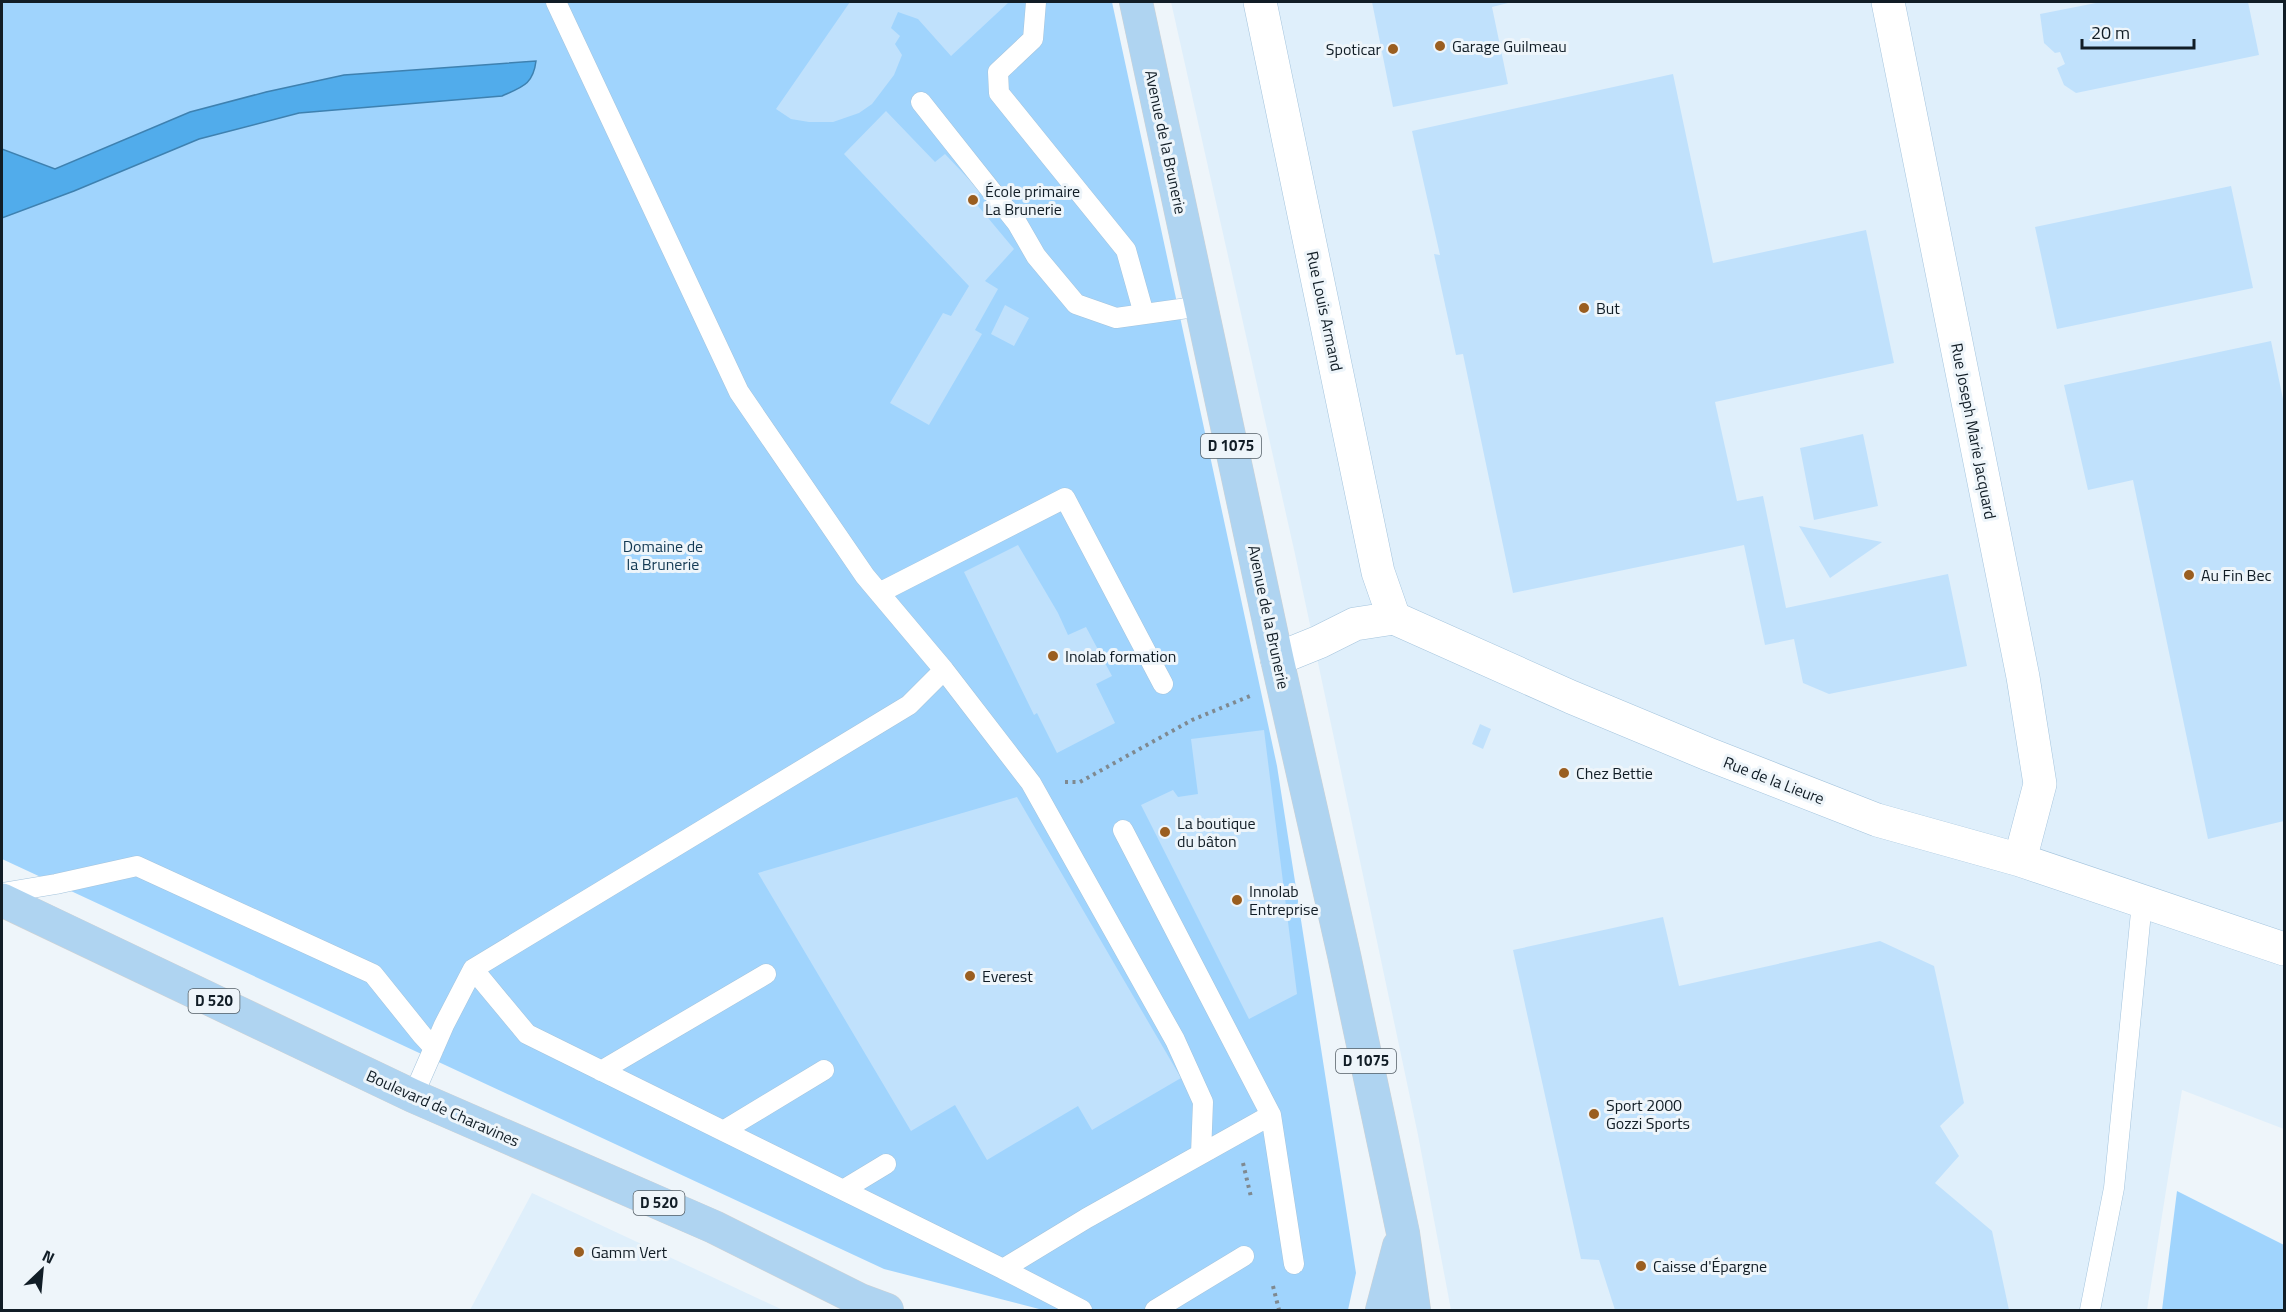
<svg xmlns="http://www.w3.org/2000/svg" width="2286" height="1312" viewBox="0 0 2286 1312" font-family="'Titillium Web',sans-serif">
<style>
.built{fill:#dfeffb}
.green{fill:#a0d4fd}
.water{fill:#51aceb;stroke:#3e81b0;stroke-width:1.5}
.building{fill:#c0e1fc}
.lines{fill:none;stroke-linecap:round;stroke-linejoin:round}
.service-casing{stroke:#a4c4dd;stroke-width:21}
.minor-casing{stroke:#a4c4dd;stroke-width:34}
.primary-casing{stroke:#cfd2d4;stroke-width:34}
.path{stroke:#7f8990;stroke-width:4;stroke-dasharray:3 4.5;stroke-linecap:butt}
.service{stroke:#fff;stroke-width:20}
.minor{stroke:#fff;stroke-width:33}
.primary{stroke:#afd4f1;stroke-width:33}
.poi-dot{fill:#9a5e20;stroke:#eef5fa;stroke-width:2}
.labels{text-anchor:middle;stroke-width:6;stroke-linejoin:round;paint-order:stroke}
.shield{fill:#eef5fa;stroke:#535e66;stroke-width:1.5}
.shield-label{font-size:15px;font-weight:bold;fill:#111d26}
.poi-label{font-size:16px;fill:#111d26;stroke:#eef5fa;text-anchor:start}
.street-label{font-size:16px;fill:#111d26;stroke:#eef5fa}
.park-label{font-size:16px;fill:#143a54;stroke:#eef5fa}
</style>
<rect width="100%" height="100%" fill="#eef5fa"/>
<path class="built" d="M1171 2H2284V1129L2182 1090 2147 1310H1451L1418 1135 1295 554Z
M532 1193 783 1310H470Z"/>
<path class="green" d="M2 2H1112L1277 766 1356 1273 1348 1310H1043L884 1269 2 859Z
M2177 1191 2284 1245V1310H2162Z"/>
<path class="water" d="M536 61C533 85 522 87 502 96L299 113 199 139 74 191 2 218V149L55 169 190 112 266 92 344 75Z"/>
<path class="building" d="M850 2H1009L951 56 918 19 898 12 891 28 900 36 895 44 902 55 894 75 872 104 859 113 833 122H809L791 119 776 109Z
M1372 2H1512L1492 7 1508 84 1393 107Z
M2101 2H2248L2259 55 2076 93 2064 85 2057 68 2065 64 2060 52 2055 53 2044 43 2040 14Z
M1673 74 1713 263 1866 230 1894 363 1715 402 1737 501 1763 496 1786 608 1948 574 1967 666 1829 694 1803 683 1794 639 1765 645 1744 545 1513 593 1463 354 1456 355 1434 254 1440 255 1412 131Z
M886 111 935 162 945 154 981 192 973 200 1014 249 985 281 998 289 975 330 982 334 929 425 890 403 943 313 951 316 969 286 844 154Z
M2231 186 2253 288 2057 329 2035 227Z
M1005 305 1029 318 1014 346 991 334Z
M2271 341 2284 404V821L2208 839 2133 480 2088 490 2064 385Z
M1863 434 1878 506 1814 520 1800 448Z
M1799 526 1882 542 1830 578Z
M1018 545 1058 613 1068 635 1086 627 1112 676 1096 684 1115 723 1057 753 1037 713 1034 715 964 572Z
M1480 724 1491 729 1483 749 1472 744Z
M1264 730 1297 994 1249 1019 1141 805 1173 790 1178 797 1198 794 1191 739Z
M1017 797 1181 1078 1092 1130 1078 1106 987 1160 955 1105 911 1131 758 873Z
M1663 917 1679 986 1880 941 1934 966 1964 1103 1940 1126 1959 1156 1935 1183 1992 1231 2009 1310H1615L1599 1260 1581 1259 1513 950Z"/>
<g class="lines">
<defs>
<path id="service" d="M1036 2 1033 39 998 72 999 93 1126 250 1144 314
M921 102 1017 223 1036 256 1076 304 1116 318 1202 306
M879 593 1065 498 1163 684
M944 670 1031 783 1175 1040 1203 1102 1201 1154
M1123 830 1271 1115
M2 893 56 884 137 866 373 974 422 1035 434 1048
M473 969 909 705 944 670 865 576 739 392 556 2
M601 1071 766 974
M413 1096 444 1025 473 969 527 1034 1003 1269 1087 1218 1271 1115 1294 1264
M723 1131 824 1070
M843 1190 886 1164
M1003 1269 1082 1310
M1155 1310 1244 1256
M2090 1310 2114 1188 2142 902"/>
<path id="minor" d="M1260 2 1378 572 1394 618
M1888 2 2023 677 2040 784 2020 860
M1277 659 1319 642 1355 624 1394 618 1571 697 1708 754 1877 820 2020 860 2284 949"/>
<path id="primary" d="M1136 2 1277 659 1344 955 1403 1233 1414 1310
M2 900 413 1096 714 1227 860 1300 887 1310
M1382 1310 1399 1246"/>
</defs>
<use href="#service" class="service-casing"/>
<use href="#minor" class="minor-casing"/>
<use href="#primary" class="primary-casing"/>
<path class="path" d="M1065 782H1080L1192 720 1250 696
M1243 1163 1251 1197
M1273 1286 1279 1310"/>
<use href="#service" class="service"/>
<use href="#minor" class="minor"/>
<use href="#primary" class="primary"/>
</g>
<g class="poi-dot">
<circle cx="1440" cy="46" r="6"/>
<circle cx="1393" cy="49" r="6"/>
<circle cx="973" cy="200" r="6"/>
<circle cx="1584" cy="308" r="6"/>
<circle cx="2189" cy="575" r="6"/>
<circle cx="1053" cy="656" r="6"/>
<circle cx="1564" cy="773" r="6"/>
<circle cx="1165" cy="832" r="6"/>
<circle cx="1237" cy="900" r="6"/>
<circle cx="970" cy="976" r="6"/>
<circle cx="1594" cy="1114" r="6"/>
<circle cx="579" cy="1252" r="6"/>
<circle cx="1641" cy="1266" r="6"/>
</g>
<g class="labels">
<g class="shield">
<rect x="1201" y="434" width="60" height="24" rx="4.5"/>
<rect x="188.5" y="989" width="51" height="24" rx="4.5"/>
<rect x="1336" y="1049" width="60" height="24" rx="4.5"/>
<rect x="633.5" y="1191" width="51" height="24" rx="4.5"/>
</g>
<g class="shield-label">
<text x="1231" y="451">D 1075</text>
<text x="214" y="1006">D 520</text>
<text x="1366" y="1066">D 1075</text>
<text x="659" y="1208">D 520</text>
</g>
<g class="poi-label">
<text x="1452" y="52">Garage Guilmeau</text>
<text x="1381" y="55" text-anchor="end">Spoticar</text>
<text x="985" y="197">École primaire<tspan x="985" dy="18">La Brunerie</tspan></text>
<text x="1596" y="314">But</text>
<text x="2201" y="581">Au Fin Bec</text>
<text x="1065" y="662">Inolab formation</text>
<text x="1576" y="779">Chez Bettie</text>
<text x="1177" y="829">La boutique<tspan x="1177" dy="18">du bâton</tspan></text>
<text x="1249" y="897">Innolab<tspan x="1249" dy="18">Entreprise</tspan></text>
<text x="982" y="982">Everest</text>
<text x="1606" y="1111">Sport 2000<tspan x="1606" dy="18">Gozzi Sports</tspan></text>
<text x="591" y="1258">Gamm Vert</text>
<text x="1653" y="1272">Caisse d'Épargne</text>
</g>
<g class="street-label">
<text transform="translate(1166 142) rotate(78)" y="6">Avenue de la Brunerie</text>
<text transform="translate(1325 311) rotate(78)" y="6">Rue Louis Armand</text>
<text transform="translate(1974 431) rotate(79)" y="6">Rue Joseph Marie Jacquard</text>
<text transform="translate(1269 617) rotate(78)" y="6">Avenue de la Brunerie</text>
<text transform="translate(1774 780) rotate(21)" y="6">Rue de la Lieure</text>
<text transform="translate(443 1108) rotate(24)" y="6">Boulevard de Charavines</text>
</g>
<g class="park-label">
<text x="663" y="552">Domaine de<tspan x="663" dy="18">la Brunerie</tspan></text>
</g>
</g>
<rect width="2286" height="1312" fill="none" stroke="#111d26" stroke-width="6"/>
<g transform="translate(42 1270) rotate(26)" stroke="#eef5fa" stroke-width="4.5" paint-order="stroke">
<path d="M0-4.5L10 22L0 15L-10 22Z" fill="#111d26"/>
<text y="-9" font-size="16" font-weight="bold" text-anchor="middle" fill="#111d26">N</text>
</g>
<path d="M2082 39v9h112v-9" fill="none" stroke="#111d26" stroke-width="3"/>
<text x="2091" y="39" font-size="18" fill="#111d26" stroke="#eef5fa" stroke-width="4.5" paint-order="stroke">20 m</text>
</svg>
